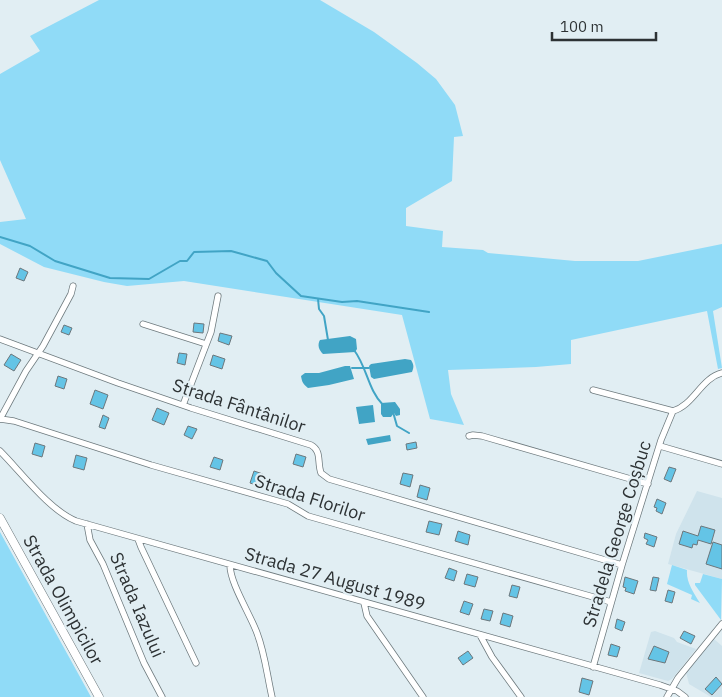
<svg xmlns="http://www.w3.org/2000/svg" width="722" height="697" viewBox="0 0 722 697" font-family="'IBM Plex Sans',sans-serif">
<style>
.built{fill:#cfe3ec}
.green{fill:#90dbf7}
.water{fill:#41a4c5}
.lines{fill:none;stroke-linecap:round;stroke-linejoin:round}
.stream{stroke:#41a4c5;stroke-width:2}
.building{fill:#64c4e6;stroke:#6c777c}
.street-casing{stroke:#6e7a7e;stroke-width:7}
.secondary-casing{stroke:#6e7a7e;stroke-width:9}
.street{stroke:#fff;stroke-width:5.5}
.secondary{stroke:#fff;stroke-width:8}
.labels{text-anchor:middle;stroke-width:4.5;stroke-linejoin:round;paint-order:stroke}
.street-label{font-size:18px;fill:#2d3234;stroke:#e1eef3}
</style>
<rect width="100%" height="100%" fill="#e1eef3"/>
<path class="built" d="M697 491 722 498V579L668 564 676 534Z
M655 631 674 638 677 642 696 649 672 679 668 681 639 673 651 632Z
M714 639 722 646V697H711L689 684 686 672Z"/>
<path class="green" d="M99 0H320L374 32 417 63 436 79 455 105 463 136 454 137 452 181 406 208V226L443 231 442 247 483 250 488 253 575 261H638L722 244V307L713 311 722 368 718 369 707 311 571 340V364L536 367 448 370 451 394 464 425 430 419 402 315 184 281 127 286 104 282 44 267 0 244V222L26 219 0 160V74L40 51 30 36Z
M0 532 85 686 91 697H0Z
M672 565 687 570C686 582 693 592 700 603L691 599 692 595 667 584Z
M703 574 722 579 721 620 695 585V583H700Z"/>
<path class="water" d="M350 336 356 339 357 349 355 352 323 354C319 350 317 345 320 340Z
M405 359 411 360C414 365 414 367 412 372L374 379 371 377 369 366 371 364Z
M345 366H350L354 379 329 385 308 388C303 384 302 382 301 376L305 373H319Z
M395 402 400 409V415L396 416 394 413 391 417H383L381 414V403Z
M373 405 375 422 359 424 356 407Z
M390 435 391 441 368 445 366 439Z"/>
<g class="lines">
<path class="stream" d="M0 237 30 246 55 261 110 278 149 279 180 261H187L194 252 231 251 267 261 276 273 301 296 342 302 357 301 429 312
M318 299 319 309 324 316 328 340
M354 350C367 367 368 390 383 405
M352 368H369
M393 412 397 426 409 433"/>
</g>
<path class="building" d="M20 268 28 272 24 281 16 278Z
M194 323 204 324 203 333 193 332Z
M64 325 72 328 69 335 61 332Z
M220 333 232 336 229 345 218 341Z
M179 353 187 354 185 365 177 363Z
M11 354 21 360 14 371 4 365Z
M213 355 225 359 222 369 210 365Z
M58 376 67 379 64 389 55 386Z
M95 390 108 395 103 409 90 404Z
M157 408 169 413 164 425 152 420Z
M103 415 109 418 105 429 99 427Z
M188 426 197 429 192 439 184 435Z
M416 442 417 448 407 450 406 444Z
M35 443 45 446 42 457 32 454Z
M296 454 306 457 303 467 293 464Z
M76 455 87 458 84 470 73 467Z
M214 457 223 460 220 470 210 467Z
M669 467 676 469 671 482 664 479Z
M254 471 263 474 259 486 250 483Z
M403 473 413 475 410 487 400 484Z
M420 485 430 488 427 500 417 497Z
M657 499 666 503 662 514 656 511 657 508 654 507Z
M429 521 442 524 439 535 426 532Z
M701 526 715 530 711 544 698 540 697 545 693 544 692 548 679 544 683 531 698 536Z
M458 531 470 535 468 545 455 541Z
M645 533 657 537 654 547 646 544 648 540 644 538Z
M713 542 722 545V569L706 564Z
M449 568 457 571 454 581 445 578Z
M467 574 478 577 475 587 464 584Z
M625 577 638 581 634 594 625 591 626 588 623 587Z
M653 577 659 578 656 591 650 590Z
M512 585 520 587 517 598 509 596Z
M668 590 675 592 672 603 665 601Z
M464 601 473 604 469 615 460 612Z
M484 609 493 611 490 621 481 619Z
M503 613 513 616 510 627 500 624Z
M617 619 625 622 622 631 615 628Z
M684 631 695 636 691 644 680 638Z
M611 644 620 647 617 657 608 655Z
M654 646 669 652 665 663 648 659Z
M468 651 473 658 463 665 458 658Z
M716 677 722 684 712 695 705 689Z
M582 678 593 681 589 695 579 692Z"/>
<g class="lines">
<defs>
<path id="street" d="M143 324 206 344
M0 339 118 383 191 408 311 445C322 451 317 462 321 473L329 479 622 565
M593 390 673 411C694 405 701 378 722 373
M183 405 211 332 218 296
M0 419 14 421 151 465 288 504 308 516 611 602
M0 419 26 371 43 346 71 294 73 286
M469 436 473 435 482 436 648 484
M660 446 722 464
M0 451C21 472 49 510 76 521L660 685 677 691 685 697
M87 524 90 540 103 564 144 663 162 697
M138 539 141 547 196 663
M230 565C230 583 250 614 257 633 265 654 267 675 272 697
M364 603 367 616 423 697
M480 635 492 657 521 697
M593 667 622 565 661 440 673 411
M667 697 678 678 722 624"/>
<path id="secondary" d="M0 518 99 697"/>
</defs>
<use href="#street" class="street-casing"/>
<use href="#secondary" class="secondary-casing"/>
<use href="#street" class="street"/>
<use href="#secondary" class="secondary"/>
</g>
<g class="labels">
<g class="street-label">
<text transform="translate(239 406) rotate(18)" y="6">Strada Fântânilor</text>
<text transform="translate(310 498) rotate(18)" y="6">Strada Florilor</text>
<text transform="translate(617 534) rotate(-73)" y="6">Stradela George Coșbuc</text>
<text transform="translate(335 579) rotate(16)" y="6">Strada 27 August 1989</text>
<text transform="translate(63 600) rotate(61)" y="6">Strada Olimpicilor</text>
<text transform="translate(137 605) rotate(67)" y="6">Strada Iazului</text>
</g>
</g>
<path d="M552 32v8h104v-8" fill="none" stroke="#2d3234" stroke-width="2.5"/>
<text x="560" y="32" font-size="15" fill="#2d3234" stroke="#e1eef3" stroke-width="4" paint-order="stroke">100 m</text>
</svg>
